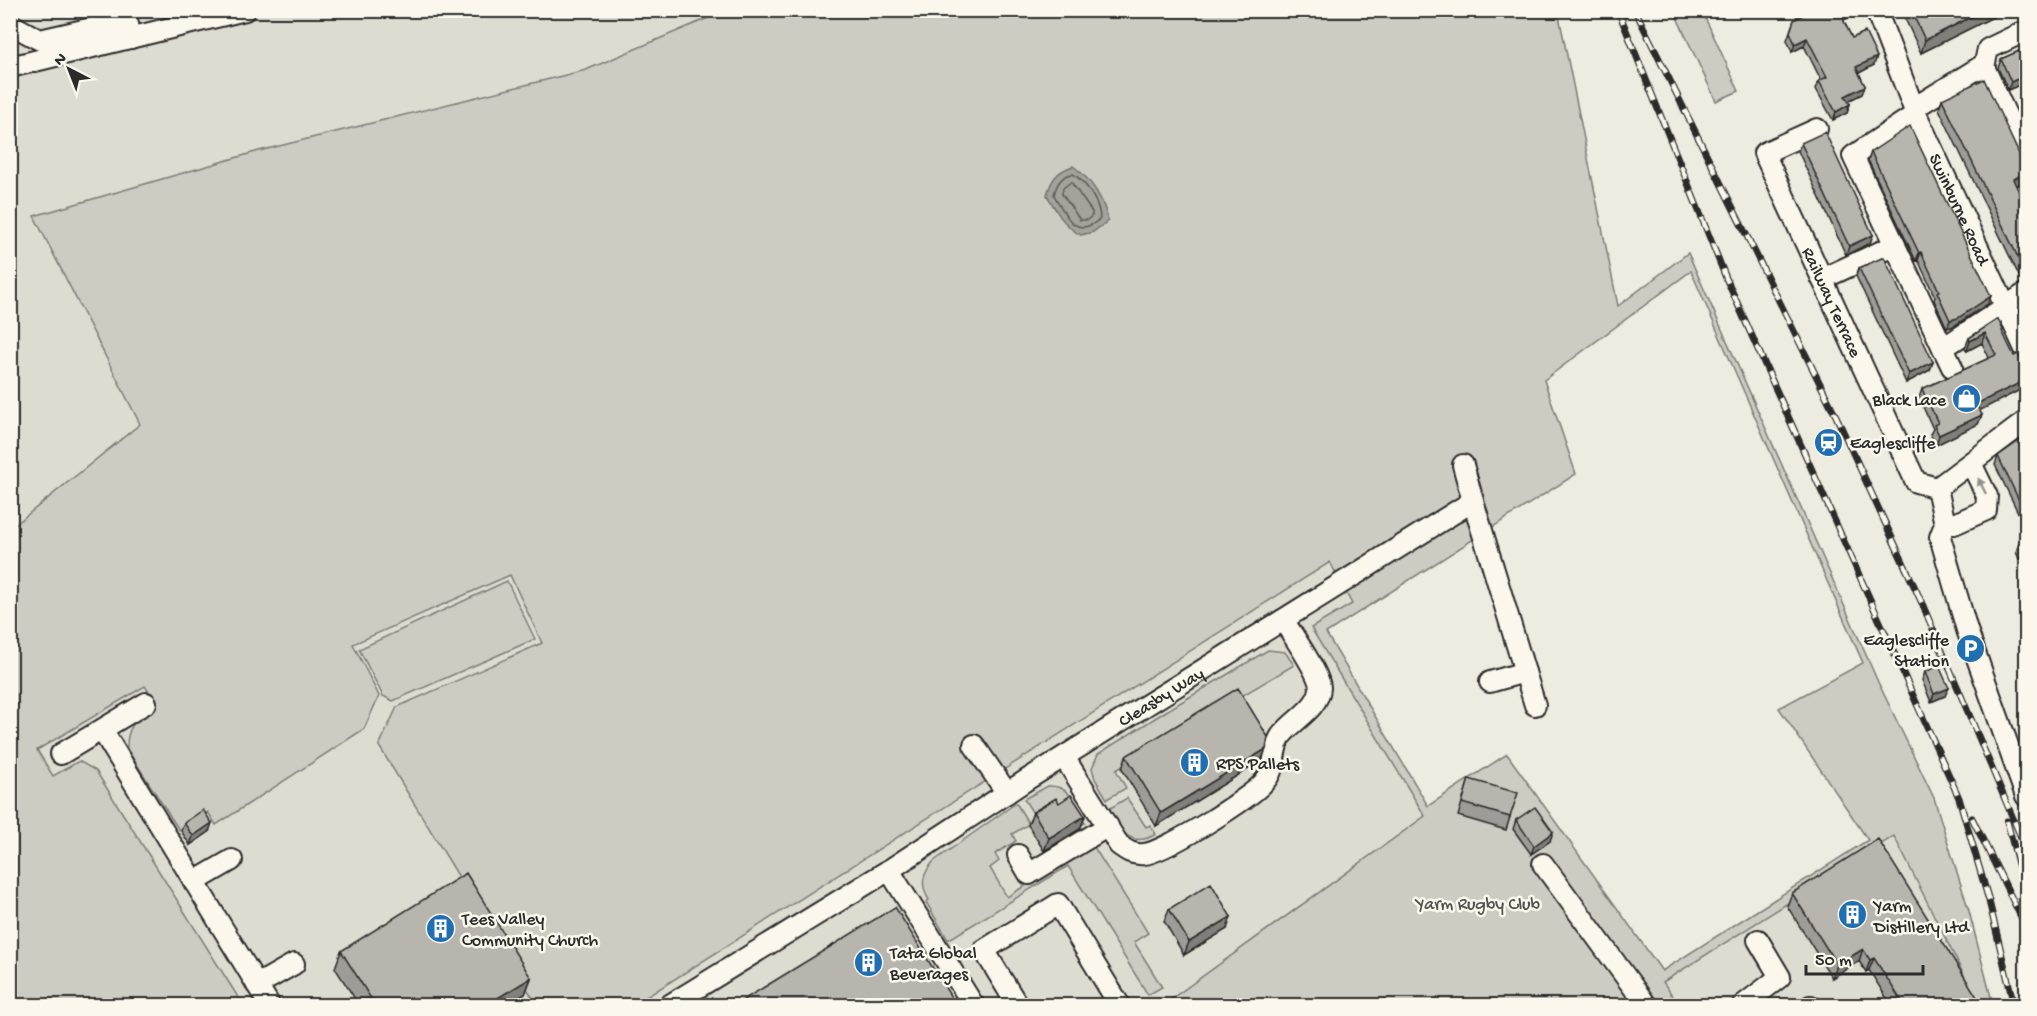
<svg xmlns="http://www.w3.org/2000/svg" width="2037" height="1016" viewBox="0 0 2037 1016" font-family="'Gochi Hand',sans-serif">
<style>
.built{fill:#dedbd1}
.green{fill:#cecbc2;stroke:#7c7b76;stroke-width:1.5;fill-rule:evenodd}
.water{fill:#a4a29a;stroke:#74726e;stroke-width:1.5}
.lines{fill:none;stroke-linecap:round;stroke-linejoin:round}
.shore{stroke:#5b5b57;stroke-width:1.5}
.minor-casing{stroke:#2b2b2b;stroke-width:24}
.minor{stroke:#fbf7ec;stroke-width:20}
.rail-casing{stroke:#2b2b2b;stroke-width:7}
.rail{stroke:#fbf7ec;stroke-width:4.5;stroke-dasharray:14;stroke-linecap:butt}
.wall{fill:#9e9c96;stroke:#2b2b2b;stroke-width:1.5}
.shaded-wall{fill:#817f7a;stroke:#2b2b2b;stroke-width:1.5}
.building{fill:#b8b5ae;stroke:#2b2b2b;stroke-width:1.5}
.oneway{fill:#93918c}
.labels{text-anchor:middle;stroke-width:5;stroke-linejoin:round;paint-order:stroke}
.street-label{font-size:18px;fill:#2b2b2b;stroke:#fbf7ec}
.poi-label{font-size:18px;fill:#2b2b2b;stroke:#fbf7ec;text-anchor:start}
.park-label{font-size:18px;fill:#545351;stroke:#fbf7ec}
</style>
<rect width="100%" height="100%" fill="#eeebe0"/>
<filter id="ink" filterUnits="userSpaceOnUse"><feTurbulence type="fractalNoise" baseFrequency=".0167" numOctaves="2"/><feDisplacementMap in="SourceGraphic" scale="12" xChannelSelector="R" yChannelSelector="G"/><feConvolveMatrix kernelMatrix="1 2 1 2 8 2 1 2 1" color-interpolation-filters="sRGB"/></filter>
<g filter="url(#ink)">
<path class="built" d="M11 11H727L586 70 259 151 35 216 140 424 11 528Z
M1330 562 1352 604 1311 628 1426 816 1167 1002 1169 1005 634 1006Z
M510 575 542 643 397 707 379 746 537 1005H243L96 771 79 761 53 776 37 750 146 686 157 704 133 724 127 749 145 775 353 645Z
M1895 836 1979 1005H1679L1662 983Z"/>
<path class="green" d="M727 10 1558 11 1618 306 1688 253 1878 682 1934 798 1969 911 1993 1005H1979L1894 836 1663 982 1679 1005H1169L1167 1002 1425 816 1311 628 1352 604 1330 562 634 1005H537L379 746 397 707 542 643 510 575 353 644 379 696 364 729 216 825 208 812 179 830 127 749C126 723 139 719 157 704L145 686 37 750 53 776 79 761 96 771 243 1005 11 1006V528L140 424 34 216 259 151 586 70ZM1691 271 1863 663 1779 708 1868 840 1662 971 1507 754 1428 806 1326 633 1576 474 1544 380Z
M1674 11H1702L1739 91 1716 101Z
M507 581 535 639 393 701 383 696 359 649Z
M1268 650 1285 652 1294 665 1116 770 1126 788 1107 799 1095 779 1092 768 1098 754 1163 713Z
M1048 786C1067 785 1073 799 1082 813L1080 815 1085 823 1080 826 1036 818 1024 799Z
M1127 798 1146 827 1150 825 1156 834C1130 850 1120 829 1107 810Z
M1016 803 1029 824 1012 834 1016 841 995 854 999 861 990 868 1007 897 1092 844 1148 933 1134 942 1162 987 1148 995 1068 866 948 940 926 902 929 900C920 885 922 874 934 861Z"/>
<path class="water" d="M1073 166C1091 179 1104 199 1108 221L1093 232 1081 235C1064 227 1056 210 1047 195 1051 180 1057 171 1073 166Z"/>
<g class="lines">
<path class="shore" d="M1073 174C1086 182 1100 203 1100 219 1075 240 1066 216 1054 195 1056 185 1062 174 1073 174Z
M1071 182 1092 212V216L1087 220H1080L1062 194 1063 188Z"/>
<defs>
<g id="minor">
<path id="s1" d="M1876 10 1916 114 2026 351"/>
<path d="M10 24 40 40 127 20 131 38"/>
<path d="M10 67 245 10"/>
<path d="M1984 67 1988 49 2021 33"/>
<path d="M1914 108 1980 67H1984L2026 158"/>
<path d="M1916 114 1853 156 1943 348 2026 293"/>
<path id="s2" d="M1817 129 1764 153 1916 482 1937 488"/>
<path d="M1822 279 1895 245"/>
<path d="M1943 348 1952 367"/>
<path d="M1463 465 1473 501"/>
<path d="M1937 488 1945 524 1940 537 1967 630 2026 796"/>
<path d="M1937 488 2026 421"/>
<path d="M1945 524H1954L1986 510 1987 496 1971 463"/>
<path d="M1490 682 1525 672"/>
<path d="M102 730 270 1006"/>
<path d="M974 745 1007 793"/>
<path d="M61 754 146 703"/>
<path d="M1064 757 1119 845C1127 851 1133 855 1144 854 1163 853 1251 798 1264 782 1278 767 1271 751 1281 736 1292 721 1319 708 1320 688 1320 674 1292 634 1283 620"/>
<path d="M1018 855 1029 874 1108 826"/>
<path d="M1543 864 1647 1006"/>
<path d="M889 870 974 1006"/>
<path d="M194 882 232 860"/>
<path d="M257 985 294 964"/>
<path id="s3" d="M668 1006 889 870 1028 779 1473 501 1535 705"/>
<path d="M1018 1006 984 950 1058 904 1120 1006"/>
<path d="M1742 1006 1780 977 1758 940"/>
<path d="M1810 1006H1811"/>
</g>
</defs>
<use href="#minor" class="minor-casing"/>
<use href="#minor" class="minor"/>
<defs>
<path id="rail" d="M1618 10 1726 278 1959 798 1989 901 2014 1006
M1635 10 1836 416 1921 601 2026 849
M1972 818 2026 927
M2007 821 2026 894"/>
</defs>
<use href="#rail" class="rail-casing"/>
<use href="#rail" class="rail"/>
</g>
<path class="wall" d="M1797 10H1851L1848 18 1843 20 1852 38 1874 65 1859 73 1865 86 1862 94 1848 101 1850 104 1847 113 1833 120 1816 89 1819 81 1821 80 1804 46 1792 52 1787 40 1794 20 1797 18 1796 14Z
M1901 10H2015L2005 15 2003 12 1921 53Z
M2026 48V82L2008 90 1998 68 2001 59Z
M1942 99 2024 182 2016 186 2024 203 2026 207V282H2022L1939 109Z
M1801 143 1873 235 1870 243 1846 255 1798 151Z
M1871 152 1988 304 1954 326 1947 328 1934 300 1935 297 1918 260 1916 261 1868 160Z
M1859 268 1933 362 1930 370 1906 383 1856 276Z
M1998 319 2003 330 2002 333 2026 387 1979 410 1982 415 1978 424 1936 445 1930 434 1933 429 1919 398 1922 389 1989 358 1982 343 1967 351 1965 348 1969 338Z
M2026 436V575L2016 552 2019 543 2021 542 2020 538 2023 530 2026 529 1995 465 1998 456Z
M1925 672 1945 696 1931 702 1922 680Z
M1266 749 1261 761 1156 826 1122 769 1126 756Z
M1469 779 1510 817 1506 830 1458 816Z
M1033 812 1085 816 1080 829 1044 851 1028 825Z
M1516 820 1550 841 1531 854 1513 829Z
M184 823 209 832 190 845 181 831Z
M1792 893 1982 1005H1891L1869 970 1866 972 1859 961 1832 978 1787 906Z
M1169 909 1227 929 1184 955 1164 921Z
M341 951 531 978 525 994 507 1005H359L335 968Z"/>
<path class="shaded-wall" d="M1849 10H1851L1848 18 1838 23 1841 15Z
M1985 10H2004L2003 12 1921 53 1925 40Z
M2007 10H2015L2005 15Z
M1807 38 1804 46 1792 52 1795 44Z
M1877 57 1874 65 1853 76 1856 67Z
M2026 75V82L2008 90 2011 82Z
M1865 86 1862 94 1842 104 1845 96Z
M1850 104 1847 113 1833 120 1836 112Z
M2026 173 2024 182 2009 189 2013 179Z
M1873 235 1870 243 1846 255 1849 246Z
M1921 252 1918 260 1916 261 1919 253Z
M2025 272H2026V282H2022Z
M1991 296 1988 304 1954 326 1947 328 1950 320Z
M1985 333 1982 343 1967 351 1970 341Z
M1933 362 1930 370 1906 383 1909 374Z
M2026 380V387L1973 414 1976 404Z
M1982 415 1978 424 1936 445 1939 435Z
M1949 688 1945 696 1931 702 1934 694Z
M1266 749 1261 761 1156 826 1161 813Z
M1085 816 1080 829 1044 851 1049 838Z
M212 823 209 832 190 845 193 836Z
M1553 832 1550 841 1531 854 1534 846Z
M1231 917 1227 929 1184 955 1189 942Z
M1863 949 1859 961 1832 978 1837 965Z
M1874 958 1869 970 1866 972 1870 960Z
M531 978 525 994 507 1005H486Z"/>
<path class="building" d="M1801 10H1849L1841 15 1852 38 1865 32 1877 57 1856 67 1865 86 1845 96 1850 104 1836 112 1819 81 1827 77 1807 38 1795 44 1790 32 1794 20 1803 15Z
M1911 10H1985L1925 40Z
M2026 48V75L2011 82 2001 59Z
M1984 79 2026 169V173L2013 179 2024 203 2026 207V272H2025L1942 99Z
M1910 126 1991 296 1958 318 1950 320 1937 292 1939 291 1921 252 1919 253 1871 152Z
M1825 132 1873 235 1849 246 1801 143Z
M1884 257 1933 362 1909 374 1859 268Z
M1998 319 2003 330 2002 331 2014 356 2018 354 2026 371V380L1976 404 1982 415 1939 435 1934 425 1938 423 1922 389 1996 355 1985 333 1970 341 1969 338Z
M2026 436V515L1998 456Z
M2026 528V539L2023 530Z
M2026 540V560L2019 543Z
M1939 666 1949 688 1934 694 1925 672Z
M1238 688 1268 737 1266 749 1161 813 1126 756Z
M1469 779 1518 793 1510 817 1462 803Z
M1071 795 1085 816 1049 838 1033 812 1056 798 1059 803Z
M1535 807 1553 832 1534 846 1516 820Z
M203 810 212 823 193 836 184 823Z
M1878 839 1982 1005H1904L1874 958 1870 960 1863 949 1837 965 1792 893Z
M466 873 531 978 486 1005H375L341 951Z
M1211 883 1231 917 1189 942 1169 909Z
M895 907 956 1005H735Z"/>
<defs><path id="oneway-solid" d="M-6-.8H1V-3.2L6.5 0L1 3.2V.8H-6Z" transform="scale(1.5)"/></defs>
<use class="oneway" href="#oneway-solid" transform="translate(1982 486) rotate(-116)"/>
</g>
<defs>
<symbol id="shop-disc" viewBox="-11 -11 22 22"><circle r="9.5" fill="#1f6fb2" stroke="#fbf7ec"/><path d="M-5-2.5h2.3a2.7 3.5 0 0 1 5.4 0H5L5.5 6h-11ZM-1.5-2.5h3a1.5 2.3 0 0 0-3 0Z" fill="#fff"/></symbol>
<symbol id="station-disc" viewBox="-11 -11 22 22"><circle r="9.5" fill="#1f6fb2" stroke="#fbf7ec"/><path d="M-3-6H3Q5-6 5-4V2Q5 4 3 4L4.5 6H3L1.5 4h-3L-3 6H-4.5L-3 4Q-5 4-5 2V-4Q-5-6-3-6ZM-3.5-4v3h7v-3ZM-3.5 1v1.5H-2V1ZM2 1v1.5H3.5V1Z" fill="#fff"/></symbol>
<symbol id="parking-disc" viewBox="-11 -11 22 22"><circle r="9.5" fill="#1f6fb2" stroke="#fbf7ec"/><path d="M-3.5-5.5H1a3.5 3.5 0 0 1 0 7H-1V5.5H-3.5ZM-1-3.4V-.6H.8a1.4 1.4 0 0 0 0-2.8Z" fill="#fff"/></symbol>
<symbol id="building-disc" viewBox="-11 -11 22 22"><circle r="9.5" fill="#1f6fb2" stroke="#fbf7ec"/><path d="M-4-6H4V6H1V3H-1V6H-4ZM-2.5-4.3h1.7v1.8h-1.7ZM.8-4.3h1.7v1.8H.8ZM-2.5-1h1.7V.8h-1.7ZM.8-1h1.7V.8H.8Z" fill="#fff"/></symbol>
</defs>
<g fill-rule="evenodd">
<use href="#shop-disc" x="1950" y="382" width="33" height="33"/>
<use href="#station-disc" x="1812" y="426" width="33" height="33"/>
<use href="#parking-disc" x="1954" y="632" width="33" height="33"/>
<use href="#building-disc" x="1178" y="746" width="33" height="33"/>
<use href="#building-disc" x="1836" y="898" width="33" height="33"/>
<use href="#building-disc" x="424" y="912" width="33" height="33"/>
<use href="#building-disc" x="852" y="946" width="33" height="33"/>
</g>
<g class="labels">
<g class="street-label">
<text dy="6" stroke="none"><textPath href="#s1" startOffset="216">Swinburne Road</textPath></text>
<text dy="6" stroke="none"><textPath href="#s2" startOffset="222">Railway Terrace</textPath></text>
<text dy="6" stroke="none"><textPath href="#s3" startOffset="582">Cleasby Way</textPath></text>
</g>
<g class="poi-label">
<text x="1946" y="405" text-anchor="end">Black Lace</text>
<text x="1850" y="448">Eaglescliffe</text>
<text x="1949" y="645" text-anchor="end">Eaglescliffe<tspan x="1949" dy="21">Station</tspan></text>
<text x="1216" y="769">RPS Pallets</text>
<text x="1874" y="911">Yarm<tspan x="1874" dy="21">Distillery Ltd</tspan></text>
<text x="462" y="924">Tees Valley<tspan x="462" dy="21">Community Church</tspan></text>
<text x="890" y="958">Tata Global<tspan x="890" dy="21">Beverages</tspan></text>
</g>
<g class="park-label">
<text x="1478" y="909">Yarm Rugby Club</text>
</g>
</g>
<rect width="2037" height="1016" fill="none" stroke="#fbf7ec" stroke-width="36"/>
<rect x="18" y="18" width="2001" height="980" fill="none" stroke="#2b2b2b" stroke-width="2" filter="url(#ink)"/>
<g transform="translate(69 69) rotate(318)" stroke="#fbf7ec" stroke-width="4.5" paint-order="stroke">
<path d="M0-4.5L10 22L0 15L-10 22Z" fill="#2b2b2b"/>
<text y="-9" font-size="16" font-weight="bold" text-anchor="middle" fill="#2b2b2b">N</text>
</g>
<path d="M1806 965v9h117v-9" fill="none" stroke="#2b2b2b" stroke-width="3"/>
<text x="1815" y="965" font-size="18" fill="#2b2b2b" stroke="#fbf7ec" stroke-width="4.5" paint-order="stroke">50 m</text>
</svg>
